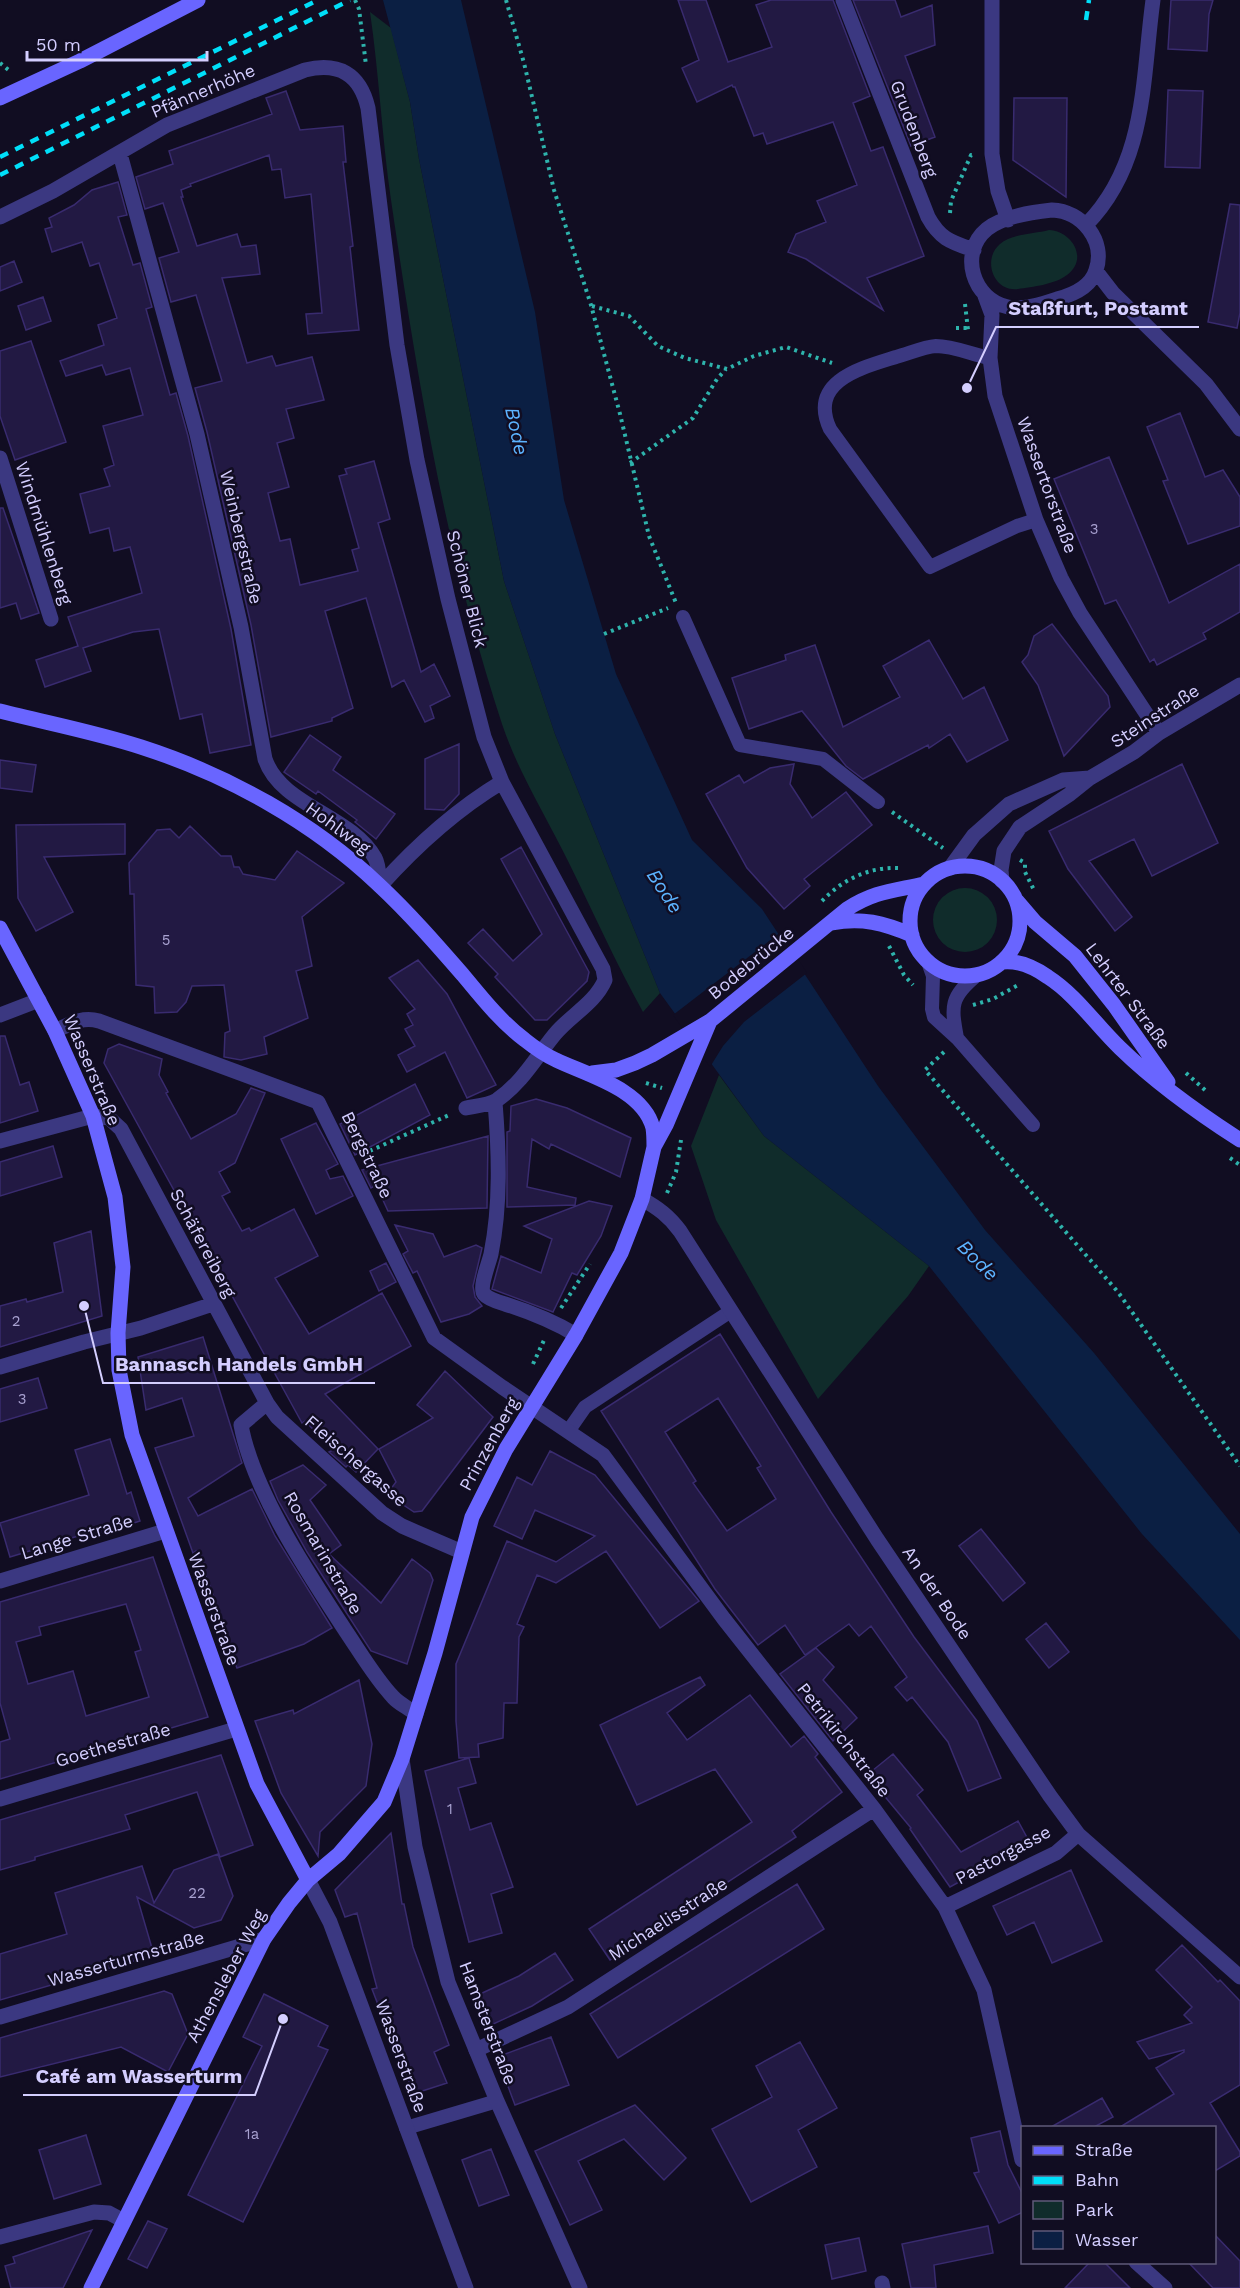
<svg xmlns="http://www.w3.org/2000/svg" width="1240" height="2288" viewBox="0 0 1240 2288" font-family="'Work Sans',sans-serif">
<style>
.green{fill:#102c2b}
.water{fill:#0b1f43}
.pier{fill:#110d22}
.building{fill:#221943;stroke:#392b6f;stroke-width:1.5;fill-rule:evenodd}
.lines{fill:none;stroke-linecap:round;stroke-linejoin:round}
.path{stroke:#2eb3ac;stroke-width:4;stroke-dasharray:3 4.5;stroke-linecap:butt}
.service{stroke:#3b3881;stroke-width:14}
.minor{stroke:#3b3881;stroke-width:15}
.tertiary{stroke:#3b3881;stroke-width:15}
.secondary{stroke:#6965ff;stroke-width:15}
.rail{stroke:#00dff9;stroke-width:4.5;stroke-dasharray:9 8;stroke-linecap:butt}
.labels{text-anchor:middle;stroke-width:5;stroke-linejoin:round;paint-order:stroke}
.number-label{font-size:15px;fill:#a8a1d0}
.street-label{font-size:18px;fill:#d4ceff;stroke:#110d22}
.water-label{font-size:20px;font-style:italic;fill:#5cb3ff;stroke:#110d22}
.leader{fill:none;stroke:#d4ceff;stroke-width:2}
.callout-dot{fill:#d4ceff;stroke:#110d22;stroke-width:2}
.callout-label{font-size:20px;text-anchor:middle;font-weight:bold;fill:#d4ceff;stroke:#110d22;stroke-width:5;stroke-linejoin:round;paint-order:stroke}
</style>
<rect width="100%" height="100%" fill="#110d22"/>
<path class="green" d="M370 12 391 28 410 102 419 159 504 581 555 734 660 993 643 1012C616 963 593 912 568 861 546 816 518 772 502 724 446 554 417 377 391 200 382 138 379 74 370 12Z
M1049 230C1072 231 1089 259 1067 275 1056 284 1032 287 1018 289 993 292 982 259 1000 244 1011 234 1034 234 1049 230Z
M933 920a32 32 0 1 1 64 0a32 32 0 1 1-64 0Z
M719 1075 764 1136 929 1266 908 1296 818 1399 716 1220 691 1146Z"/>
<path class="water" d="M383 0H461L535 312 564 500 616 674 692 840 762 909 878 1086 985 1230 1094 1353 1240 1534V1640L1142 1534 929 1266 764 1136 660 993 555 734 504 581 419 159 410 102Z"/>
<path class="pier" d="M781 932 807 973 744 1022 723 1046 710 1067 673 1015Z"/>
<path class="building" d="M678 0H706L728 62 772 47 756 5 771 0H833L870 96 853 103 871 151 883 147 924 256 867 278 883 310 806 259 788 252 796 234 826 222 817 201 857 185 833 122 767 144 763 133 754 136 735 87H733L732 85 697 102 682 68 699 60Z
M853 0H895L901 17 932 5 935 45 905 56 935 137 911 146Z
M1171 0H1213L1209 14 1207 51 1168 49Z
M1168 90 1203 91 1200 168 1165 167Z
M286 91 300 130 343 126 346 162H343L353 246 350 247 359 330 308 334 306 314 322 313 311 194 285 198 281 169 272 170 269 155 190 184 191 186 181 190 183 197H181L197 246 237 234 241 247 256 245 260 274 222 278 247 363 272 356 276 366 312 357 324 400 286 409 294 438 277 443 289 487 268 493 280 541 290 539 300 585 358 571 352 550 359 548 339 476 347 474 345 469 374 461 390 519 378 523 421 672 434 664 450 696 430 706 434 718 425 722 404 680 392 687 366 598 325 611 353 708 332 718V721L271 737 251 625 207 432 195 388 222 381 196 295 171 302 159 258 179 252 163 203 145 209 136 177 173 164 169 151 272 114 266 98Z
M1014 98H1067L1066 197 1013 160Z
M118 182 127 215 118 217 133 265 140 263 152 307 146 309 170 395 176 393 188 436 231 629 251 745 210 753 202 714 180 719 159 629 133 632 83 648 91 671 45 687 36 660 78 646 68 617 142 593 130 547 114 551 109 528 90 533 80 494 110 486 104 469 114 465 103 426 143 415 130 368 106 375 102 365 66 376 60 361 104 345 98 325 117 318 99 263 90 266 82 242 52 252 45 229 52 227 49 218 74 205 92 190Z
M1230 204 1240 205V313L1237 328 1208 322Z
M14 261 22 282 0 291V267Z
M43 297 51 321 26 330 18 306Z
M31 341 66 442 15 460 0 416V351Z
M1180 413 1205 477 1223 470 1240 497V526L1188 544 1163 481 1168 480 1147 427Z
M1109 457 1169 603 1240 564V612L1203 633 1206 639 1157 665 1154 659 1150 662 1116 600 1105 604 1054 479Z
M0 508H3L39 613 21 619 16 603 0 608Z
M1052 624 1108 696 1110 707 1064 756 1038 685 1022 662 1028 655 1034 636Z
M929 640 963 699 984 687 1008 740 967 762 950 734 929 748 928 745 863 779 846 766 802 711 749 729 732 678 786 660 785 655 815 645 843 727 900 697 883 666Z
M310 735 341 757 333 770 395 814 376 839 355 822 357 820 318 791 316 794 284 772Z
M459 744V794L444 810 425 809V759Z
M0 760 36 765 32 792 0 788Z
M794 764 790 784 812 818 846 792 872 825 804 879 810 886 784 909 747 868 706 794 739 775 744 783 770 768Z
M1182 764 1218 843 1152 876 1134 839 1089 861 1132 917 1115 931 1068 869 1049 831Z
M125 824V854L44 857 73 912 36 931 18 898 16 825Z
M190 826 221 856H231L234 867H239L243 874 275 880 297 851 344 883 302 917 312 966 296 971 308 1018 264 1037 267 1054 241 1060 224 1057 225 1033 230 1031 224 985 192 986 186 1002 177 1012 155 1013 154 987 136 985 134 894H130L129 863 157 830 170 829 179 838Z
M521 847 589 972 587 981 547 1020H535L495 977 498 974 468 943 483 929 513 961 542 934 501 859Z
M418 960 447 994 496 1085 467 1098 445 1052 407 1072 398 1055 415 1046 405 1029 413 1025 407 1014 415 1009 389 978Z
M0 1036H5L20 1085 29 1082 38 1111 0 1123Z
M119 1044 162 1059 159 1075 168 1092 166 1093 191 1139 236 1114 251 1088 265 1093 235 1163 219 1172 230 1192 222 1196 242 1231 249 1228 251 1231 294 1209 318 1256 275 1278 309 1334 382 1293 411 1346 325 1394 378 1449 356 1472 348 1465 346 1467 329 1452 333 1450 305 1421 302 1423 104 1063 108 1049Z
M415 1084 430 1115 355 1155 340 1124Z
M536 1099 567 1108 631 1138 620 1177 551 1144 549 1149 532 1139 527 1187 576 1198 575 1205 507 1207V1132L510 1131 511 1106Z
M316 1123 338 1164 326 1170 330 1179 343 1176 353 1196 316 1214 281 1139Z
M488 1136 487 1208 388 1211 376 1185 371 1188 362 1170Z
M53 1146 62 1177 0 1196V1162Z
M589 1201 612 1206 601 1236 577 1275 572 1273 553 1312 492 1289 501 1256 541 1273 552 1239 524 1226Z
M395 1225 433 1234 444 1257 476 1245 482 1248 473 1286 475 1297 482 1306 469 1314 441 1322 417 1271 413 1273 403 1254 408 1251Z
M91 1231 102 1316 0 1347V1306L26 1299 27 1302 63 1292 54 1243Z
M386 1263 396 1282 379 1291 370 1271Z
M720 1334 831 1512 914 1637 977 1721 1001 1778 968 1791 948 1742 912 1697 907 1701 895 1687 907 1677 871 1626 859 1636 849 1624 805 1655 785 1625 758 1645 715 1589 601 1411ZM718 1398 761 1466 757 1468 776 1499 727 1531 693 1483 696 1481 665 1432Z
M203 1337 242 1463 188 1498 198 1516 252 1489 275 1536 332 1628 304 1644 237 1668 210 1595 213 1594 196 1551 193 1553 155 1448 194 1436 182 1398 146 1410 138 1357Z
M445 1371 493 1417 422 1511 414 1512 387 1494 396 1482 379 1449 433 1418 417 1405Z
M38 1378 47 1408 0 1422V1389Z
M110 1439 127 1494 131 1492 140 1521 93 1536 91 1532 10 1557 0 1523 89 1495 75 1450Z
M550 1451 595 1475 699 1601 660 1628 606 1551 556 1583 537 1575 517 1624 524 1627 519 1637 517 1703H504L503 1738 478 1744 479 1757 459 1758 456 1721V1664L507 1541 556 1562 595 1536 535 1510 522 1539 494 1526 517 1477 532 1485Z
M303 1465 326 1485 310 1500 341 1545 329 1554 381 1603 412 1559 430 1573 433 1580 407 1664 371 1651 307 1552 278 1500 270 1481Z
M981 1529 1025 1583 1003 1601 959 1546Z
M153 1557 208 1717 0 1779V1742L10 1739 0 1703V1602ZM126 1604 141 1650 135 1652 149 1697 86 1716 73 1671 28 1684 16 1642 41 1635 39 1627Z
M1046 1623 1069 1652 1049 1668 1026 1639Z
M816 1648 834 1667 823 1680 857 1718 833 1741 780 1674Z
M700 1677 705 1685 667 1713 687 1740 750 1695 791 1747 804 1736 818 1754 815 1757 842 1792 792 1831 796 1837 610 1960 589 1929 752 1822 715 1769 637 1805 600 1725Z
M359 1680 372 1744 366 1786 320 1832 318 1856 281 1793 255 1721 293 1710 294 1714Z
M893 1754 923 1790 917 1795 961 1852 1018 1821 1030 1843 950 1887 910 1829 911 1828 867 1775Z
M221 1755 253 1845 220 1857 197 1792 125 1815 130 1829 35 1857V1860L0 1870V1820Z
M469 1758 476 1783 458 1788 470 1830 491 1823 513 1887 491 1894 502 1933 469 1942 425 1771Z
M391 1833 402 1904H404L413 1947 449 2045 434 2052 447 2083 413 2094 404 2066 402 2067 372 1989 377 1988 357 1913 345 1917 335 1890Z
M218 1854 233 1896 221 1920 194 1928 137 1897 154 1955 0 2000V1954L67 1934 55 1893 142 1866 154 1903 174 1870Z
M1071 1870 1102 1941 1052 1963 1034 1922 1007 1935 993 1906Z
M797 1884 824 1929 618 2058 590 2014Z
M1182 1945 1218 1982 1220 1980 1240 2001V2085L1210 2103 1240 2152V2156L1215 2171V2127H1120L1174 2094 1156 2068 1184 2052V2050L1149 2059 1137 2042 1192 2023 1184 2015 1192 2007 1156 1970Z
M555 1953 573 1980 532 2006 489 2026 478 1995 519 1976Z
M164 1991 172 1994 188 2034 168 2072 121 2047 0 2077V2038Z
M264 1994 328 2026 318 2046 328 2050 243 2222 188 2195 262 2046 243 2037Z
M551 2037 569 2085 515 2105 497 2057Z
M800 2042 837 2108 798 2130 817 2167 751 2202 712 2129 772 2097 756 2066Z
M1102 2098 1113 2117 1094 2127H1051Z
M635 2105 686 2158 664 2180 624 2139 578 2161 602 2210 570 2225 535 2151Z
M1000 2131 1008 2165 1023 2195V2212L999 2223 974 2173 979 2172 971 2138Z
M86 2135 101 2184 54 2199 39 2150Z
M491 2149 509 2195 479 2206 462 2160Z
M148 2221 167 2229 147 2268 128 2259Z
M988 2226 993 2253 934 2265 936 2288H911L902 2244Z
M92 2230 63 2288H11L5 2266 15 2263 13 2257Z
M1215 2235 1240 2261V2288H1213L1188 2262H1215Z
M859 2238 866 2271 832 2279 825 2245Z
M1090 2262H1104L1130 2288H1065Z"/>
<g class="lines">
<path class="path" d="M355 0 359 9 366 65
M506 0 524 63 554 190 591 305 620 414 649 536 676 603
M0 63 11 72
M950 213 951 201 971 155H973
M965 304 968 330
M592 306 629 316 658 346 685 358 727 369 754 356 786 347 832 363
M956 328H968
M630 463 693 418 717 379 726 369
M604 634 668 608
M892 812 943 848
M1020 860 1025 863V872L1034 890
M822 901C842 880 868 867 898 868
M889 946 904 975 913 985
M973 1005 993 999 1020 984
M944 1052 925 1070 1118 1292 1240 1466
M1186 1073 1205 1090
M646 1083 662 1088
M363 1154 449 1115
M1230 1158 1240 1165
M667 1193 676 1172 681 1140
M561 1308 590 1264
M533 1364 545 1338"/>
<path class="service" d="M990 358C973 355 954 346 936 346 923 347 908 354 896 357 861 368 808 381 830 429L930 567 1017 526 1036 520
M683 617 740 745 823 759 878 802
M928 962 933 976 932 1009 934 1017 957 1038 1033 1125
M957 1038C951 1006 950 997 977 975
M569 1430 585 1407 731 1311
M406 2128 497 2101"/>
<path class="minor" d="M843 0 928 217C940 239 951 242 974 250
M992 0V154L998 191 1008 220
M120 154 197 434 241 627 265 759C281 806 351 815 375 858 379 865 379 877 380 886
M1052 210C1082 211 1106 241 1096 270 1091 287 1072 295 1057 299 1042 304 1023 310 1008 307 973 300 958 253 987 229 1003 216 1033 212 1052 210Z
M0 217 53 191 167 125 305 70C339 62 360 74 368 108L397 345 417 460 448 599 484 737 502 782 603 969 605 980C595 1003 571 1015 555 1034 536 1057 523 1082 497 1100 489 1105 476 1106 466 1108
M1086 225C1147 163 1142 80 1153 0
M1096 271 1113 293 1206 384 1240 429
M985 296 992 315 990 358 995 396 1036 520 1061 578 1080 613 1159 733
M0 458 51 619
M950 868 974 835 1009 804 1063 780 1090 778
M1002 881 1001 870 1004 851 1020 827 1070 794 1090 778 1134 752 1159 733 1240 685
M380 886C415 847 457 809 502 782
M0 1015 39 1000
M55 1031C70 1024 82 1016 99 1021L318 1102 434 1338 502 1387 603 1455 724 1619 874 1809 945 1907 984 1990 1022 2160
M495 1102C499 1152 501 1204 491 1254 489 1263 479 1287 484 1294 488 1299 498 1302 505 1304 530 1312 553 1321 576 1335
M0 1141 93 1116 109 1118 121 1129 267 1403 277 1417 382 1513 402 1526 462 1552
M642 1199C658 1208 669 1216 680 1231L877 1539 1050 1796 1078 1834 1240 1977
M0 1367 84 1342 141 1328 213 1304
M267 1403 241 1425C253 1491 308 1573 345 1630 360 1652 375 1678 393 1697 399 1704 409 1708 416 1714
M0 1581 165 1531
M0 1799 236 1729
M945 1907 1056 1853 1078 1834
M0 2017 264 1939
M476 2050 568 2007 874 1809
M0 2237 94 2212 109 2213 124 2221
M1136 2262 1165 2288
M882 2283 883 2288"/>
<path class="tertiary" d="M402 1759 415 1847 448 1982 497 2101 580 2288
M308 1880 330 1922 466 2288"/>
<path class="secondary" d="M0 98 80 61 198 0
M0 711C47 723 95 732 141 747 228 775 313 822 379 885 409 913 436 944 463 975 482 998 501 1022 525 1040 535 1048 545 1055 556 1060 587 1075 643 1089 653 1128 654 1134 654 1141 654 1147
M910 921a55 55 0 1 1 110 0a55 55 0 1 1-110 0Z
M1017 901 1035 922 1075 956 1114 1005 1168 1082
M832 923C861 917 884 923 912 935
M0 928 55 1031 93 1116 115 1197 123 1267 118 1333 119 1370 132 1435 257 1784 308 1880
M1002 962C1018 960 1035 968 1048 977 1076 995 1096 1025 1120 1048 1156 1083 1198 1113 1240 1140
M592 1073 616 1070 635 1063 652 1055 710 1021 847 909C875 891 893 891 924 884
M91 2288 264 1939 289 1903 308 1880 339 1854 384 1802 402 1759 435 1653 472 1517 506 1449 576 1335 621 1253 642 1199 654 1147 666 1125 710 1021"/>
<path class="rail" d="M1086 20 1089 0
M0 157 318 0
M0 175 350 0"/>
</g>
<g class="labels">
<g class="number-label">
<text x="1094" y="534">3</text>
<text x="166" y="945">5</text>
<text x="16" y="1326">2</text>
<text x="22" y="1404">3</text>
<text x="450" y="1814">1</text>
<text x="197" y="1898">22</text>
<text x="252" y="2139">1a</text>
</g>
<g class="street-label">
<text transform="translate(203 91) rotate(-23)" y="6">Pfännerhöhe</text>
<text transform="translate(914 129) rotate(69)" y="6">Grudenberg</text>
<text transform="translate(1047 485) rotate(70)" y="6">Wassertorstraße</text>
<text transform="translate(44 533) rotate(72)" y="6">Windmühlenberg</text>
<text transform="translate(241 537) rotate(77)" y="6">Weinbergstraße</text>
<text transform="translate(467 589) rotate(76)" y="6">Schöner Blick</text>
<text transform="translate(1155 716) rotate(-33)" y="6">Steinstraße</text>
<text transform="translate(338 828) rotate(36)" y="6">Hohlweg</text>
<text transform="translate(751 963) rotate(-39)" y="6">Bodebrücke</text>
<text transform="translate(1128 996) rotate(53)" y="6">Lehrter Straße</text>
<text transform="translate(92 1070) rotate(67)" y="6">Wasserstraße</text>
<text transform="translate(367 1155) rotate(64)" y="6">Bergstraße</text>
<text transform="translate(203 1243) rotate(62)" y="6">Schäfereiberg</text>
<text transform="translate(489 1444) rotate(-61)" y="6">Prinzenberg</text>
<text transform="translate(356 1461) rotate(41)" y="6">Fleischergasse</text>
<text transform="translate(77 1537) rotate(-17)" y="6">Lange Straße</text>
<text transform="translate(323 1553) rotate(60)" y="6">Rosmarinstraße</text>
<text transform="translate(937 1593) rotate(56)" y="6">An der Bode</text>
<text transform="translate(214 1609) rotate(70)" y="6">Wasserstraße</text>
<text transform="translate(844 1740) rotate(52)" y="6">Petrikirchstraße</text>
<text transform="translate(113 1745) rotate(-16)" y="6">Goethestraße</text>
<text transform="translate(1003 1855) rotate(-28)" y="6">Pastorgasse</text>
<text transform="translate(668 1919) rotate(-33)" y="6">Michaelisstraße</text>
<text transform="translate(126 1959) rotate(-16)" y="6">Wasserturmstraße</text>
<text transform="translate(226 1976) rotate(-62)" y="6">Athensleber Weg</text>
<text transform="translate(488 2023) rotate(69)" y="6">Hamsterstraße</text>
<text transform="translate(401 2056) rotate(70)" y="6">Wasserstraße</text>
</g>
<g class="water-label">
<text transform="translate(517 431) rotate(78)" y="7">Bode</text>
<text transform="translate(665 891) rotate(57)" y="7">Bode</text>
<text transform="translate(978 1260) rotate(45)" y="7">Bode</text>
</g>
</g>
<path class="leader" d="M967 388L996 327H1199M84 1306L103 1383H375M283 2019L255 2095H23"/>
<g class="callout-dot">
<circle cx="967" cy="388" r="6"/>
<circle cx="84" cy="1306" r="6"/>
<circle cx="283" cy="2019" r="6"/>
</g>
<g class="callout-label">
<text x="1098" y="315">Staßfurt, Postamt</text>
<text x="239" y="1371">Bannasch Handels GmbH</text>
<text x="139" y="2083">Café am Wasserturm</text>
</g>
<rect x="1021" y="2126" width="195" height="138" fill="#110d22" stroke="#5f5a7a" stroke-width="1.5"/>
<rect x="1033" y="2146" width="30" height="9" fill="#6965ff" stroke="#5f5a7a" stroke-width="1.5"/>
<text x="1075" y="2156" font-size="18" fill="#d4ceff">Straße</text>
<rect x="1033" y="2176" width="30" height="9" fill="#00dff9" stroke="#5f5a7a" stroke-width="1.5"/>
<text x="1075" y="2186" font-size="18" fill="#d4ceff">Bahn</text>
<rect x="1033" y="2201" width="30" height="18" fill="#102c2b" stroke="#5f5a7a" stroke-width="1.5"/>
<text x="1075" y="2216" font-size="18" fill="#d4ceff">Park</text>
<rect x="1033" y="2231" width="30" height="18" fill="#0b1f43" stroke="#5f5a7a" stroke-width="1.5"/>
<text x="1075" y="2246" font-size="18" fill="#d4ceff">Wasser</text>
<path d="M27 51v9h180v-9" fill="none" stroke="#d4ceff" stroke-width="3"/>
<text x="36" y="51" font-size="18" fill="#d4ceff" stroke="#110d22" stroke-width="4.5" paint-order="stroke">50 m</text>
</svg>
